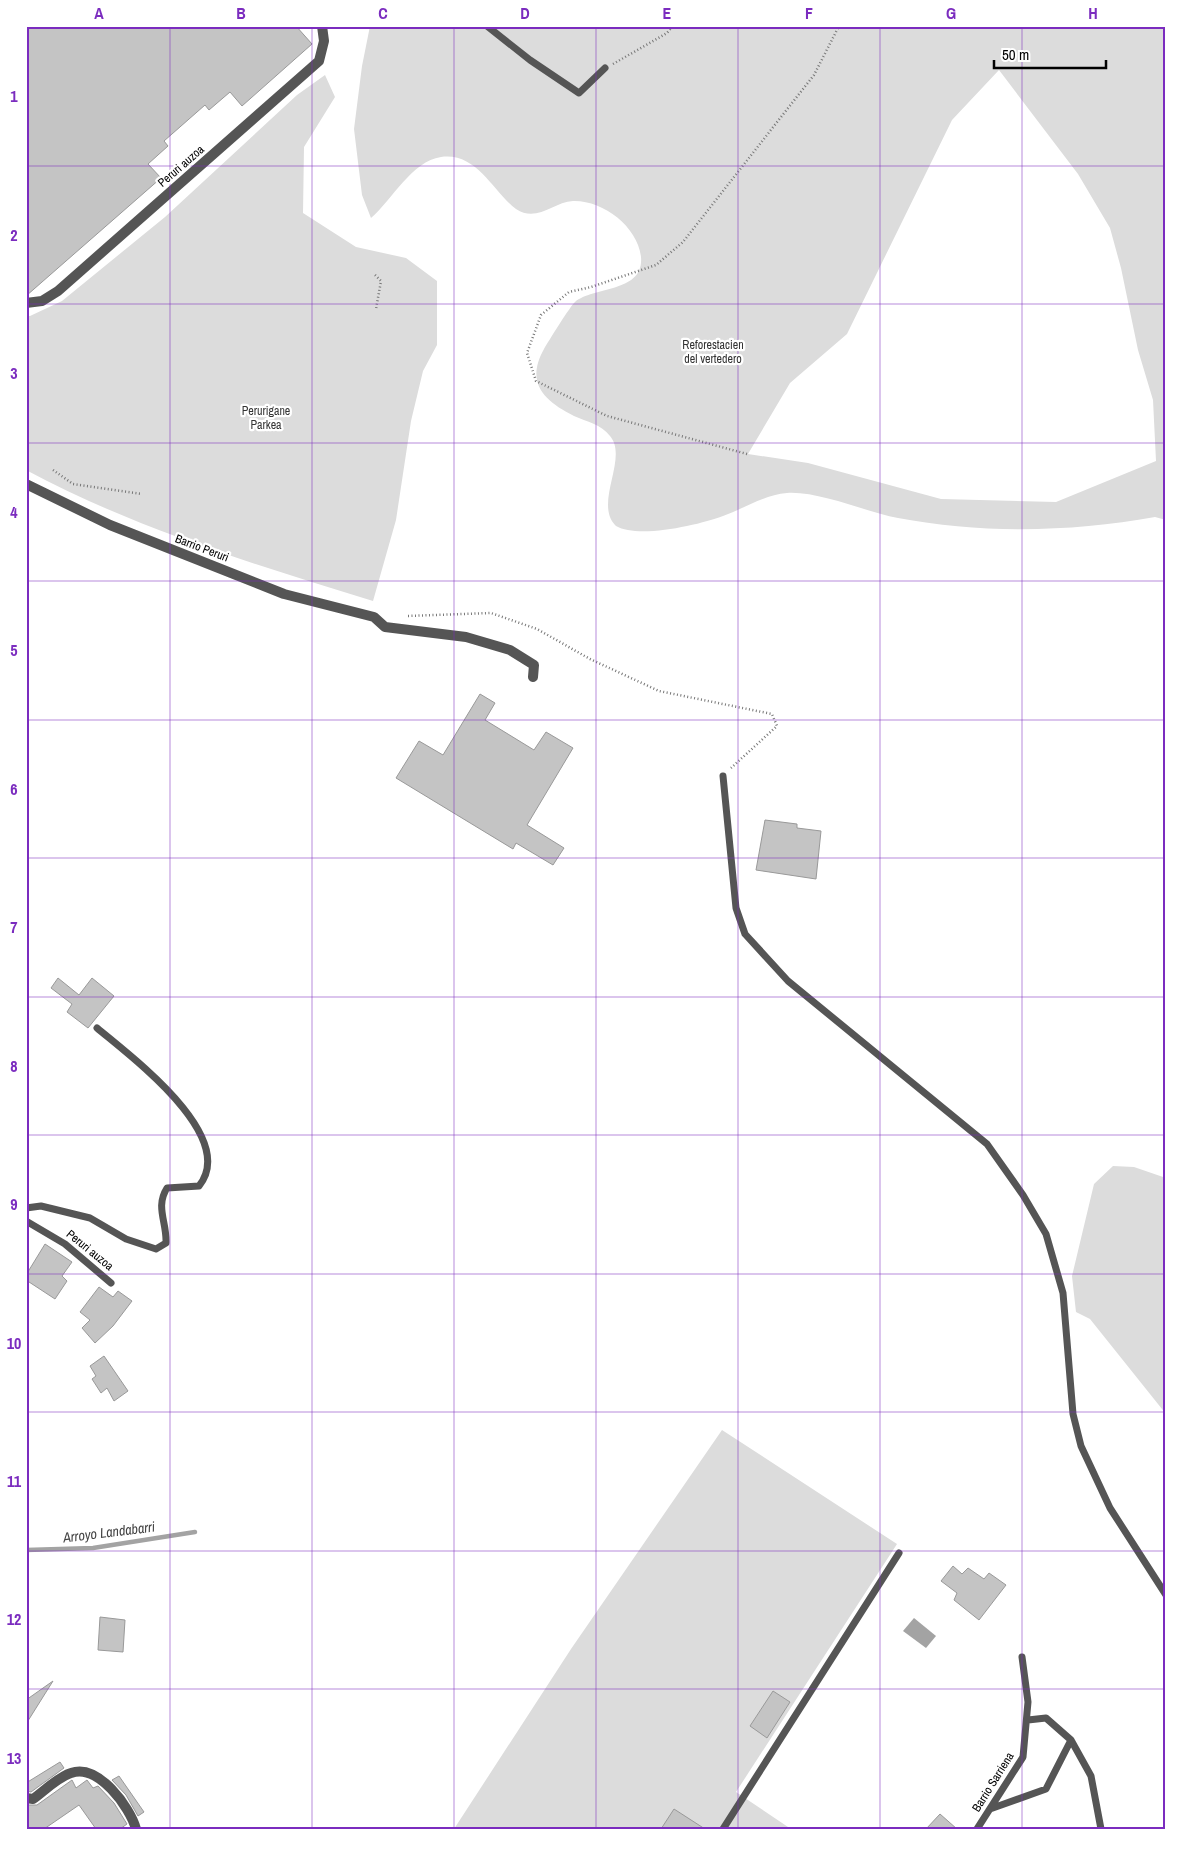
<svg xmlns="http://www.w3.org/2000/svg" width="1192" height="1855" viewBox="0 0 1192 1855" font-family="'Archivo Narrow',sans-serif">
<style>
.green{fill:#dcdcdc;fill-rule:evenodd}
.water{fill:#a3a3a3}
.lines{fill:none;stroke-linecap:round;stroke-linejoin:round}
.stream{stroke:#a3a3a3;stroke-width:4.5}
.building{fill:#c4c4c4;stroke:#999}
.path{stroke:#777;stroke-width:2.5;stroke-dasharray:1 2.5;stroke-linecap:butt}
.lane{stroke:#555;stroke-width:7}
.street{stroke:#555;stroke-width:10}
.grid{fill:none;stroke:#7b2cbf;stroke-width:1;stroke-opacity:0.55}
.labels{text-anchor:middle;stroke-width:4.5;stroke-linejoin:round;paint-order:stroke}
.street-label{font-size:12px;fill:#000;stroke:#fff}
.park-label{font-size:12px;fill:#333;stroke:#fff}
.water-label{font-size:14px;font-style:italic;fill:#444;stroke:#fff}
.neatline{fill:none;stroke:#7b2cbf;stroke-width:2}
.grid-label{font-size:16px;text-anchor:middle;font-weight:bold;fill:#7b2cbf}
</style>
<rect width="100%" height="100%" fill="#fff"/>
<path class="green" d="M370 26H1166V520L1155 517C1072 532 982 534 898 518 866 512 819 491 787 493 764 495 745 508 723 516 699 525 638 539 616 526 593 504 629 458 610 436 601 424 587 422 574 416 544 401 525 383 544 349 548 342 571 305 575 302 594 286 644 293 641 257 638 227 603 200 573 201 553 202 537 223 516 209 493 192 477 152 441 157 412 161 392 200 371 218L362 195 354 129 362 66ZM999 70 1078 174 1110 228 1121 268 1138 350 1153 400 1156 461 1056 502 941 499 808 463 748 454 790 383 847 334 952 120Z
M325 75 335 97 304 147 303 213 356 247 406 258 437 281V345L423 371 411 421 396 520 373 601C254 564 136 529 26 470V316H30L62 301 165 217 297 95Z
M1113 1166 1134 1167 1166 1178V1414L1090 1319 1076 1312 1072 1276 1094 1184Z
M722 1430 897 1544 736 1792 791 1829H454L571 1649Z"/>
<path class="water" d="M914 1618 936 1636 926 1648 903 1631Z"/>
<g class="lines">
<path class="stream" d="M26 1550 93 1548 195 1532"/>
</g>
<path class="building" d="M26 26H296L312 44 242 106 230 92 209 110 205 105 164 141 168 146 148 164 161 178 26 296Z
M480 694 495 703 485 720 534 750 546 732 573 748 527 825 564 848 553 865 516 843 513 849 396 778 419 741 443 755Z
M765 820 797 824V828L821 831 816 879 756 870Z
M58 978 79 995 92 978 114 996 88 1028 67 1012 72 1004 51 988Z
M45 1244 72 1262 62 1276 67 1281 55 1299 26 1280V1275Z
M99 1287 113 1297 118 1291 132 1301 113 1326 95 1343 82 1328 90 1320 80 1312Z
M104 1356 128 1391 114 1401 107 1388 101 1393 92 1379 96 1376 90 1366Z
M953 1566 962 1574 968 1568 984 1579 989 1573 1006 1585 979 1620 954 1600 957 1593 941 1581Z
M100 1617 125 1620 123 1652 98 1650Z
M53 1681 26 1724V1700Z
M773 1691 790 1702 767 1738 750 1726Z
M60 1762 64 1768 31 1792 26 1791V1783Z
M119 1776 144 1812 138 1816 126 1795 112 1780Z
M72 1780 76 1788 87 1780 93 1788 98 1786 114 1803 127 1824 120 1829H96L79 1805 44 1829H26V1805H37Z
M674 1809 705 1829H661Z
M940 1814 957 1829H926Z"/>
<g class="lines">
<path class="path" d="M613 64 667 33 673 26
M375 275 381 281 376 309
M747 454 607 416 536 381 527 353 541 315 569 292 591 287 656 265 683 242 814 75 839 26
M53 470 73 484 142 494
M408 616 491 613 537 629 590 659 659 691 772 714 777 726 731 768"/>
<path class="lane" d="M487 26 530 60 579 93 605 68
M723 776 736 908 745 934 788 981 987 1144 1023 1195 1046 1234 1063 1293 1073 1414 1081 1446 1110 1508 1166 1595
M26 1208 41 1206 90 1218 126 1239 156 1249 166 1243C167 1222 155 1207 167 1188L199 1186C239 1136 130 1056 97 1028
M26 1221 65 1244 111 1283
M1028 1720 1046 1718 1071 1740 1091 1776 1101 1829
M990 1809 1046 1789 1071 1740
M723 1829 899 1553
M977 1829 1023 1757 1028 1702 1022 1657"/>
<path class="street" d="M26 303 42 301 58 291 319 61 324 41 322 26
M26 484 110 525 284 594 374 617 385 627 466 637 510 650 534 665 533 677
M26 1798 33 1799C44 1791 58 1777 71 1773 98 1763 130 1807 136 1829"/>
</g>
<path class="grid" d="M170 26V1829M312 26V1829M454 26V1829M596 26V1829M738 26V1829M880 26V1829M1022 26V1829M26 166H1166M26 304H1166M26 443H1166M26 581H1166M26 720H1166M26 858H1166M26 997H1166M26 1135H1166M26 1274H1166M26 1412H1166M26 1551H1166M26 1689H1166"/>
<g class="labels">
<g class="street-label">
<text transform="translate(181 166) rotate(-41)" y="4">Peruri auzoa</text>
<text transform="translate(202 548) rotate(21)" y="4">Barrio Peruri</text>
<text transform="translate(90 1250) rotate(39)" y="4">Peruri auzoa</text>
<text transform="translate(993 1782) rotate(-58)" y="4">Barrio Sarriena</text>
</g>
<g class="park-label">
<text x="713" y="349">Reforestacien<tspan x="713" dy="14">del vertedero</tspan></text>
<text x="266" y="415">Perurigane<tspan x="266" dy="14">Parkea</tspan></text>
</g>
<g class="water-label">
<text transform="translate(109 1532) rotate(-7)" y="5">Arroyo Landabarri</text>
</g>
</g>
<rect width="1192" height="1855" fill="none" stroke="#ffffff" stroke-width="55"/>
<path d="M994 60v8h112v-8" fill="none" stroke="#000000" stroke-width="2.5"/>
<text x="1002" y="60" font-size="15" fill="#000000" stroke="#ffffff" stroke-width="4" paint-order="stroke">50 m</text>
<rect x="28" y="28" width="1136" height="1800" class="neatline"/>
<g class="grid-label">
<text x="99" y="19">A</text>
<text x="241" y="19">B</text>
<text x="383" y="19">C</text>
<text x="525" y="19">D</text>
<text x="667" y="19">E</text>
<text x="809" y="19">F</text>
<text x="951" y="19">G</text>
<text x="1093" y="19">H</text>
<text x="14" y="102">1</text>
<text x="14" y="241">2</text>
<text x="14" y="379">3</text>
<text x="14" y="518">4</text>
<text x="14" y="656">5</text>
<text x="14" y="795">6</text>
<text x="14" y="933">7</text>
<text x="14" y="1072">8</text>
<text x="14" y="1210">9</text>
<text x="14" y="1349">10</text>
<text x="14" y="1487">11</text>
<text x="14" y="1625">12</text>
<text x="14" y="1764">13</text>
</g>
</svg>
